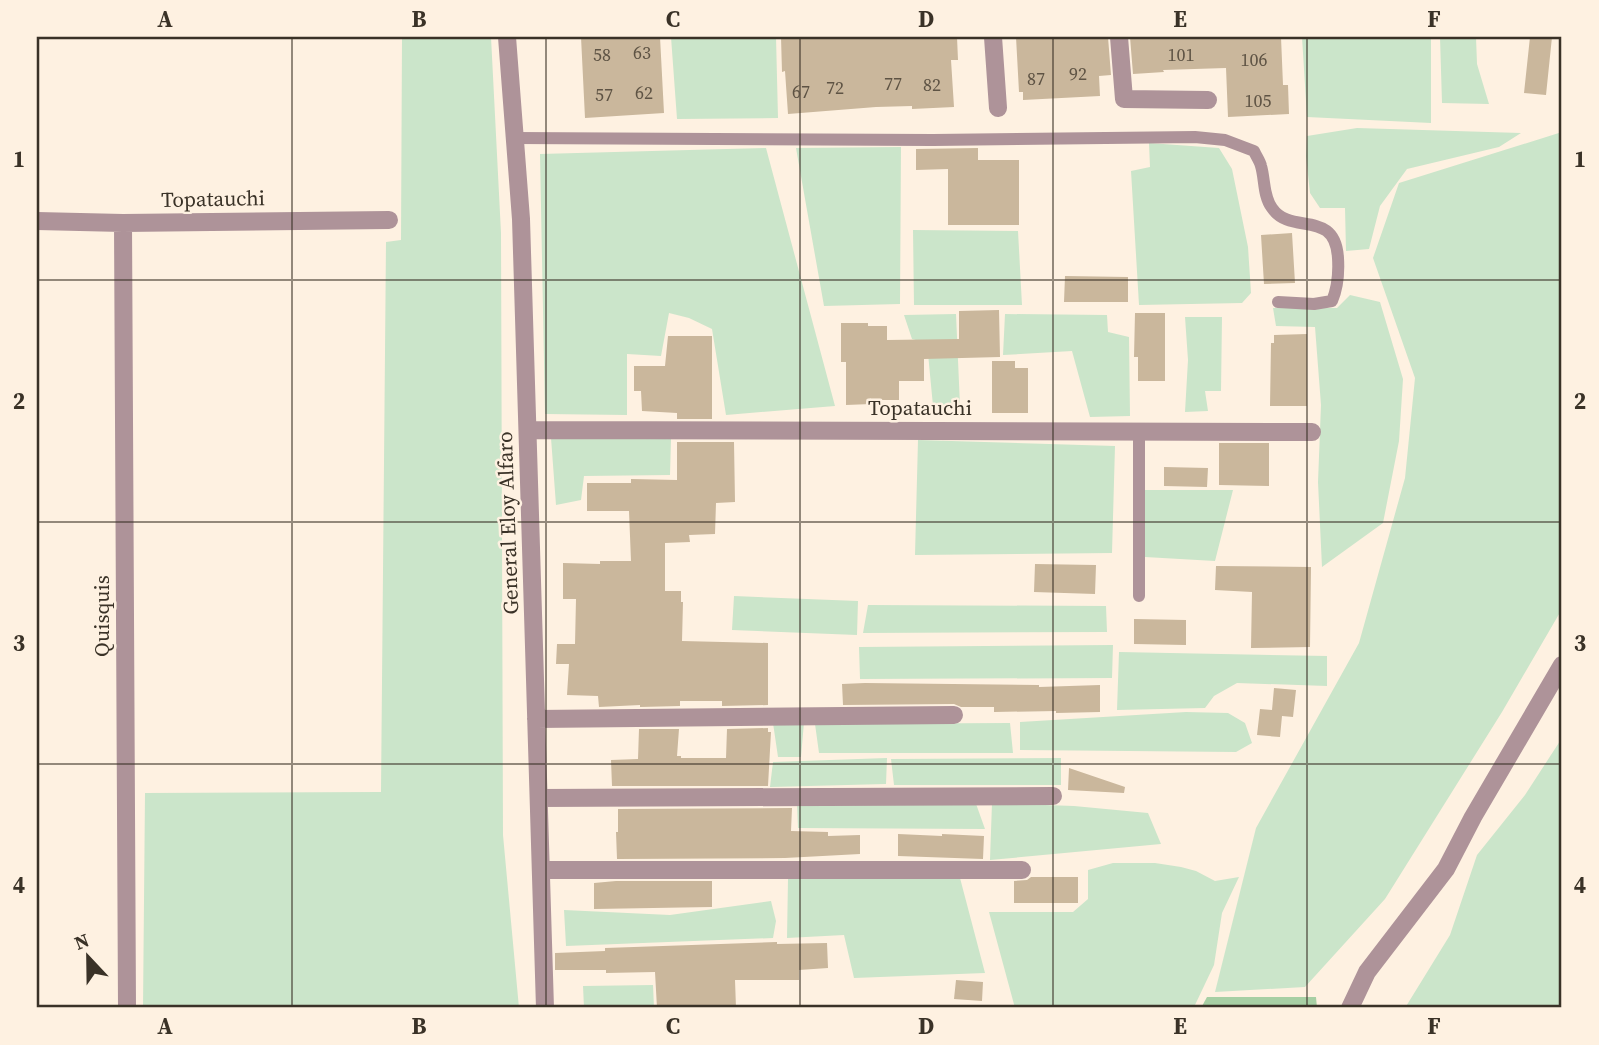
<svg xmlns="http://www.w3.org/2000/svg" width="1599" height="1045" viewBox="0 0 1599 1045" font-family="'Source Serif 4',serif">
<style>
.green{fill:#cbe5ca}
.forest{fill:#a7cfa4}
.building{fill:#cab79c}
.lines{fill:none;stroke-linecap:round;stroke-linejoin:round}
.lane{stroke:#ae9399;stroke-width:12}
.street{stroke:#ae9399;stroke-width:18}
.grid{fill:none;stroke:#3a3227;stroke-width:2;stroke-opacity:0.55}
.labels{text-anchor:middle;stroke-width:5;stroke-linejoin:round;paint-order:stroke}
.number-label{font-size:18px;fill:#5e5344}
.street-label{font-size:21px;fill:#3a3227;stroke:#fef1e1}
.neatline{fill:none;stroke:#3a3227;stroke-width:2.5}
.grid-label{font-size:23px;text-anchor:middle;font-weight:bold;fill:#3a3227}
</style>
<rect width="100%" height="100%" fill="#fef1e1"/>
<path class="green" d="M402 37H491L501 233 503 835 519 1008H143L145 793 381 792 386 242 401 240Z
M671 37H776L778 118 677 119Z
M1302 37H1431V123L1307 117Z
M1440 37H1476L1477 64 1489 104 1442 103Z
M1357 128 1521 133 1499 147 1407 169 1380 206 1369 249 1346 251 1345 208H1320L1310 193 1306 156 1307 136Z
M1562 132V609L1502 712 1385 899 1305 987 1215 992 1256 828 1359 643 1405 478 1415 378 1373 258 1399 183Z
M1149 143 1219 148 1232 169 1248 247 1251 293 1242 303 1139 305 1131 171 1150 167Z
M901 147 900 304 824 306 796 148Z
M766 148 835 406 726 415 712 329 689 318 669 313 661 356 627 354V415L545 414 540 154Z
M913 230 1018 231 1022 305H914Z
M1350 295 1380 302 1403 379 1399 441 1383 523 1322 567 1318 482 1321 405 1315 327 1276 326 1273 308H1337Z
M956 314 960 406H933L927 343 912 339 904 315Z
M1005 314 1107 315 1108 332 1129 337 1130 416 1090 417 1072 351 1003 355Z
M1185 317H1222L1221 391H1205L1208 411 1185 412 1188 360Z
M551 438 671 439 670 475 584 476 581 500 556 505Z
M918 440 1115 446 1112 553 915 555Z
M1145 490H1233L1215 561 1145 557Z
M734 596 858 601 857 635 732 630Z
M868 605 1106 606 1107 632 863 633Z
M1113 645 1112 678 860 679 859 647Z
M1119 652 1327 656V686L1237 683 1214 696 1205 708 1117 710Z
M1186 712 1228 713 1245 723 1252 743 1236 752 1020 750V722Z
M804 722 801 757H778L773 723Z
M1010 723 1013 753H819L815 724Z
M1562 738V1008H1405L1450 935 1477 855 1525 795Z
M887 758 886 784 770 787 773 762Z
M1061 758V785H894L891 759Z
M975 801 985 829 798 828 797 803Z
M992 803 1074 806 1148 813 1161 844 990 860Z
M1113 863H1155L1181 867 1196 871 1215 881 1239 877 1222 913 1214 965 1195 1005 1193 1008H1015L989 912H1073L1088 899V870Z
M960 878 985 973 854 978 844 935 787 938 788 879Z
M771 901 776 921 773 938 566 946 564 910 670 915Z
M653 985 654 1008H584L583 986Z"/>
<path class="forest" d="M1207 997H1316L1317 1008H1201Z"/>
<path class="building" d="M581 37H660L664 113 585 118Z
M781 37H957L958 60H951L954 107 912 109V106L876 107 788 114 785 71 782 72Z
M1016 37H1108L1111 75 1099 76 1100 96 1023 100V92H1019Z
M1130 37H1281L1283 85H1288L1289 114 1228 117 1226 68 1163 70 1164 72 1133 74Z
M1530 37H1552L1546 95 1524 93Z
M978 148V160H1019V225H948V169L916 170V149Z
M1292 233 1295 283 1264 284 1261 235Z
M1065 276 1128 277V302H1064Z
M999 310 1000 357 924 359V381H899V400H871V404L846 405V362H841V323H868V326H887V340L959 339V311Z
M1135 313H1165V381H1138V357H1134Z
M1307 334V406H1270L1271 343H1274V335Z
M668 336H712V419H677V413L642 411 641 391H634V366H665Z
M992 361H1015V368H1028V413H992Z
M677 442H734L735 502 716 503 715 534 689 535 690 542 665 543V591H681V602H683L682 641 768 643V705L722 706V701H680V706L640 707V705L599 707 598 696 567 695 569 664H556L557 644H575L576 599H563V563L600 564V561H631L629 511H587V483H631V479L677 480Z
M1219 443H1269V486L1219 485Z
M1164 467 1208 468 1207 487 1164 486Z
M1035 564 1096 565 1095 594 1034 592Z
M1216 566 1311 567 1310 647 1251 648 1252 592 1215 590Z
M1134 619 1186 620V645L1134 644Z
M865 683 1039 685V687L1100 685V712L1056 713V711L994 712V707H961L954 704 843 705 842 684Z
M1274 688 1296 690 1293 717 1282 716 1280 737 1257 735 1260 709 1272 710Z
M768 728V732H771L768 786H612L611 760 638 759 639 729H679L677 756H681V758H726L727 729Z
M1069 768 1125 787 1124 793 1068 790Z
M792 808 791 831 828 832V836L860 835V854L785 858 617 859 616 832H618V809Z
M898 834 942 836V834L984 836 983 859 898 856Z
M1031 877H1078V903H1014V881L1027 880Z
M616 881H712V907L594 909V883Z
M777 942V944L827 943 828 968 799 970V980H735L736 1008H657L655 972 606 973V970H555V953L605 951V948Z
M956 980 983 982 982 1001 954 999Z"/>
<g class="lines">
<path class="lane" d="M515 138 933 140 1195 137 1225 140 1254 151C1256 156 1260 161 1261 166 1265 179 1263 196 1272 208 1291 236 1335 208 1338 258 1339 274 1338 287 1332 301L1314 304 1278 302
M1139 431V596"/>
<path class="street" d="M507 37 521 219 545 1008
M993 37 998 108
M1119 37 1124 99 1208 100
M37 221 123 223 389 220
M123 223 127 1008
M528 430 1312 432
M536 719 954 715
M539 798 1053 796
M541 870H1022
M1350 1008 1367 972 1446 869 1473 817 1562 665"/>
</g>
<path class="grid" d="M292 37V1008M546 37V1008M800 37V1008M1053 37V1008M1307 37V1008M37 280H1562M37 522H1562M37 764H1562"/>
<g class="labels">
<g class="number-label">
<text x="642" y="59">63</text>
<text x="602" y="61">58</text>
<text x="1181" y="61">101</text>
<text x="1254" y="66">106</text>
<text x="1078" y="80">92</text>
<text x="1036" y="85">87</text>
<text x="893" y="90">77</text>
<text x="932" y="91">82</text>
<text x="835" y="94">72</text>
<text x="801" y="98">67</text>
<text x="644" y="99">62</text>
<text x="604" y="101">57</text>
<text x="1258" y="107">105</text>
</g>
<g class="street-label">
<text transform="translate(213 199) rotate(-1)" y="7">Topatauchi</text>
<text x="920" y="415">Topatauchi</text>
<text transform="translate(508 523) rotate(-92)" y="7">General Eloy Alfaro</text>
<text transform="translate(102 616) rotate(-90)" y="7">Quisquis</text>
</g>
</g>
<rect width="1599" height="1045" fill="none" stroke="#fef1e1" stroke-width="77"/>
<g transform="translate(88 957) rotate(338)" stroke="#fef1e1" stroke-width="5" paint-order="stroke">
<path d="M0-5L12 26L0 18L-12 26Z" fill="#3a3227"/>
<text y="-10" font-size="19" font-weight="bold" text-anchor="middle" fill="#3a3227">N</text>
</g>
<rect x="38" y="38" width="1522" height="968" class="neatline"/>
<g class="grid-label">
<text x="165" y="27">A</text>
<text x="419" y="27">B</text>
<text x="673" y="27">C</text>
<text x="926" y="27">D</text>
<text x="1180" y="27">E</text>
<text x="1434" y="27">F</text>
<text x="19" y="167">1</text>
<text x="1580" y="167">1</text>
<text x="19" y="409">2</text>
<text x="1580" y="409">2</text>
<text x="19" y="651">3</text>
<text x="1580" y="651">3</text>
<text x="19" y="893">4</text>
<text x="1580" y="893">4</text>
<text x="165" y="1034">A</text>
<text x="419" y="1034">B</text>
<text x="673" y="1034">C</text>
<text x="926" y="1034">D</text>
<text x="1180" y="1034">E</text>
<text x="1434" y="1034">F</text>
</g>
</svg>
